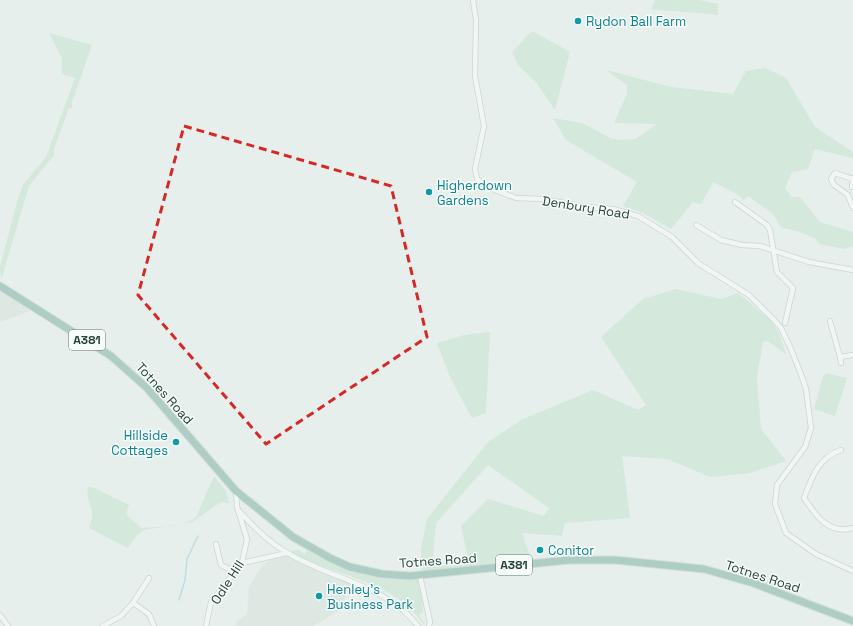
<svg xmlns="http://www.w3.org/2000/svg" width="853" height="626" viewBox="0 0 853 626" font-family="'Space Grotesk',sans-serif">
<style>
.built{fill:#d4dfda}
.green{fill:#bfe0c8}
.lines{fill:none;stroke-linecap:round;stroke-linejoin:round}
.stream{stroke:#8ec9d4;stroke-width:1.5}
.minor-casing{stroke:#a8b8b2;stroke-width:6}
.primary-casing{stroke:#c2cac8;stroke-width:9}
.minor{stroke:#fff;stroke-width:4.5}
.primary{stroke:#6aa596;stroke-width:7}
.marked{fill:none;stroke:#d62828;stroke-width:3;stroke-dasharray:8 5;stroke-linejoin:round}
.culture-dot{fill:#0f9aa8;stroke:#f7fbf9;stroke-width:1.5}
.labels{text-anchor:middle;stroke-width:3;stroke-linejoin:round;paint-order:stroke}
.shield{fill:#f7fbf9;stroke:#637a73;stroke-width:1}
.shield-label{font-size:12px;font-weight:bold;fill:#24423a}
.culture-label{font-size:13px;fill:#0d838f;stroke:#f7fbf9;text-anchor:start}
.street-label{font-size:13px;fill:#24423a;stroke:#f7fbf9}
</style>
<rect width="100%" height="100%" fill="#e6efeb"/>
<path class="built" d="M0 290 20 303 30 311 0 322Z
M278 552 287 553 353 582 338 611 314 626H236V622L247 614 249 588 259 570Z"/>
<path class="green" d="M655 0H699L718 4V15L651 9Z
M532 31 570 52 555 110 536 82 518 65 512 52Z
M49 33 92 45 72 102V108H69L54 149V155L29 186 1 280 0 267 17 202 23 185 46 157 75 78 62 74V58Z
M765 68 786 78 815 127 853 152V158L815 149 808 169 792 172 785 188 792 197H800L820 222 853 232V246L844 249 819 244 816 239 803 233 781 227 773 214 748 196 744 200 735 193 713 182 701 204 693 202 671 229 643 213 623 206 637 182 566 140 553 118 582 123 612 139 623 140 635 139 657 124 614 123 627 94V85L606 70 671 87 733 94 746 71Z
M676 289 721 299 738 293 772 321 779 333 786 354 769 342 763 341 757 378 761 429 786 461 750 473 710 477 668 459 622 456 630 518 565 523 562 536 522 533 530 557 470 567 461 526 488 499 544 516 549 508 488 465 436 523 432 566 468 564 469 568 422 574 421 549 427 519 488 442 523 419 593 390 638 410 646 405 601 337 643 299Z
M490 332 486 413 472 418 451 379 437 343 464 335Z
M826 373 847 378 835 416 814 409 823 376Z
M214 476 226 491 229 503 221 502 192 522 144 530 137 535 128 548 89 528C98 505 85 506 88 487L94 488 129 505 126 514 141 528C158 526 183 528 196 517Z
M294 550H299L305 555 306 550C336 567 385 579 420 579L423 612 419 614 422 621 425 620 424 625C394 579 335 577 291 552Z"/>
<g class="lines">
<path class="stream" d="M179 600 185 580 187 559 198 536"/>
<defs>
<path id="minor" d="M473 0 476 20 475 76 484 126 475 169 477 179 487 187 516 198 543 199 585 207 613 209 638 216 672 237 698 263 749 295 775 321 781 328 791 349 802 377 806 389 811 428 805 447 777 485 775 504 786 533 816 554 853 571
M853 179 835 173 831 179 834 185 848 195 853 208
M852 187 853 178
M735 202 767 225 770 230 777 272 793 288 785 323
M696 225 721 240 742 245 760 246 809 262 853 270
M830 321 840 357
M841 363 840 357 853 355
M841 450C818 458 812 477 804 498 816 516 829 535 853 528
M238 510C253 526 267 541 286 552 329 579 386 584 418 626
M216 544 221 565 235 572
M242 563 287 553
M420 576 430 622 429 626
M133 603 149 614 154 626
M0 615 8 626
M103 626 121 616 133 603 149 578
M206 626 211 602 242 563 244 553 247 539 237 507 236 491"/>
<path id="primary" d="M0 286 111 356 147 388 236 491 293 537 330 558 350 567 382 574 410 576 569 560H615L704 569 753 583 853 621"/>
</defs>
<use href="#minor" class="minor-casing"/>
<use href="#primary" class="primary-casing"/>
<use href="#minor" class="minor"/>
<use href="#primary" class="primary"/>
</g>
<path d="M0 0H853V626H0ZM184 126 391 186 427 337 266 444 138 295Z" fill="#e6efeb" fill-opacity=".55" fill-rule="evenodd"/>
<path class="marked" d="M184 126 391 186 427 337 266 444 138 295Z"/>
<g class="culture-dot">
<circle cx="578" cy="21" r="4"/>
<circle cx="429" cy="192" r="4"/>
<circle cx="176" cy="442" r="4"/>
<circle cx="540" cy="550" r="4"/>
<circle cx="319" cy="596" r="4"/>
</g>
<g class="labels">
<g class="shield">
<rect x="69" y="330" width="36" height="20" rx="3"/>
<rect x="496" y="555" width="36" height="20" rx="3"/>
</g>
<g class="shield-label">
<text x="87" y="344">A381</text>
<text x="514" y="569">A381</text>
</g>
<g class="culture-label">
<text x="586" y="26">Rydon Ball Farm</text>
<text x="437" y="190">Higherdown<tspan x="437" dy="15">Gardens</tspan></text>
<text x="168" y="440" text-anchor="end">Hillside<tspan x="168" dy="15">Cottages</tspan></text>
<text x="548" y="555">Conitor</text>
<text x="327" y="594">Henley's<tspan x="327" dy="15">Business Park</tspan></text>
</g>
<g class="street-label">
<text transform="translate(586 207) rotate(9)" y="5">Denbury Road</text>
<text transform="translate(165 393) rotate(48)" y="5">Totnes Road</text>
<text transform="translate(438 560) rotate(-4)" y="5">Totnes Road</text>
<text transform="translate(763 576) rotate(18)" y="5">Totnes Road</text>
<text transform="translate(227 582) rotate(-57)" y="5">Odle Hill</text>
</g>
</g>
</svg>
